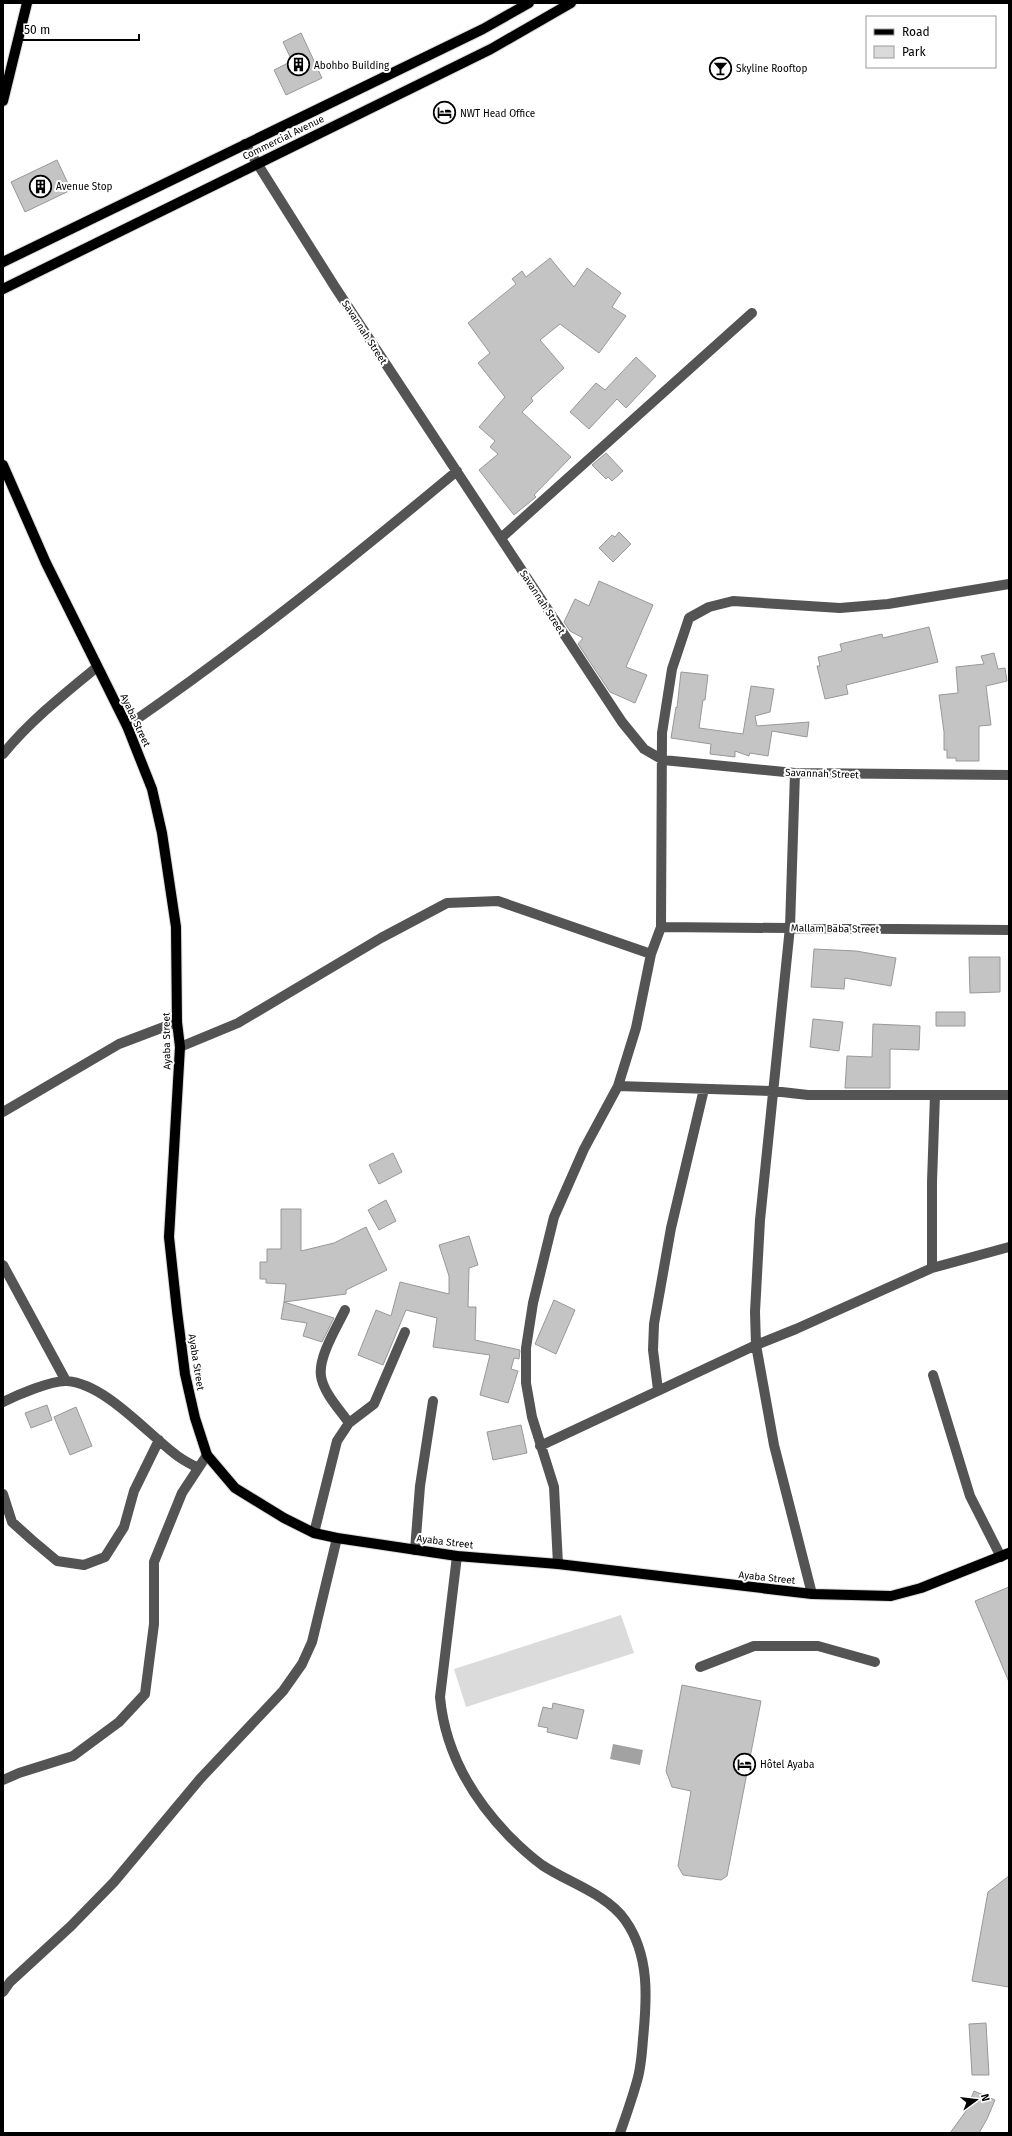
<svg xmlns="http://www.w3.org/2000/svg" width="1012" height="2136" viewBox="0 0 1012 2136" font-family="'Fira Sans',sans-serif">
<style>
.green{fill:#dbdbdb}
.water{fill:#a2a2a2}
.building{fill:#c4c4c4;stroke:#989898}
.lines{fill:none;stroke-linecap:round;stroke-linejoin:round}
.major-casing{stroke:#dbdbdb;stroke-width:12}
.minor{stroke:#545454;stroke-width:10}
.major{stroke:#000;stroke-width:10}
.labels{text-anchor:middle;stroke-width:4;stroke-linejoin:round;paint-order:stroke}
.poi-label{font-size:10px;fill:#000;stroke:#fff;text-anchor:start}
.street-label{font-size:10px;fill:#000;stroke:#fff}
</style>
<rect width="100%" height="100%" fill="#fff"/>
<path class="green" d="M621 1615 634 1653 466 1707 454 1669Z"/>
<path class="water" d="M613 1744 643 1750 640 1765 610 1759Z"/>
<path class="building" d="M301 33 322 78 286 95 274 70 292 61 283 42Z
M57 160 71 190 25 212 11 182Z
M550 258 574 287 587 268 621 293 612 307 626 316 599 353 560 324 540 340 564 368 531 398 533 401 522 412 571 457 534 495 536 497 514 515 479 470 498 454 490 447 495 441 479 427 505 397 478 363 490 353 468 323 516 284 512 279 522 271 526 277Z
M636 357 656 376 626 408 617 399 589 429 570 412 596 383 605 390Z
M606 453 623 471 612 481 608 477 606 479 592 465Z
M619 532 631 544 613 562 599 548 612 535 615 537Z
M599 581 653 605 626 667 647 675 635 703 610 692 578 644 583 638 570 631 564 622 575 599 589 606Z
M929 627 938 662 846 685 848 694 825 699 817 666H820L818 657 842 651 840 644 882 634 883 638Z
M994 653 998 669 1005 668 1007 681 986 686 991 725 979 726V761H956V758H947V750H944V732L939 695 958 693 956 667 984 664 981 656Z
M681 672 708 675 705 700H703L699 728 743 734 751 686 774 689 770 712 755 716 757 726 809 722 807 737 772 731 768 756 750 753 749 756 735 751V757L710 754 711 744 671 738 676 707 677 708Z
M814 949 856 951 896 958 891 986 845 978 844 989 811 987Z
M969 957H1000V992L970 993Z
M936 1012H965V1026H936Z
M813 1019 843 1022 839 1051 810 1047Z
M873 1024 920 1026 919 1050 890 1049V1088H845L847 1056 872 1057Z
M393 1153 402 1172 379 1184 369 1165Z
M386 1200 396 1221 379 1230 368 1210Z
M281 1209H301V1251L334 1243 366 1227 387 1270 346 1290V1294L284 1302 286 1284 266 1283V1279H260V1262H267V1249H281Z
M469 1236 478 1265 469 1268 468 1307H476L475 1340 520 1350 519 1359 514 1358 511 1369 518 1371 508 1403 480 1395 490 1355 433 1347 437 1318 406 1310 383 1365 358 1355 376 1310 391 1316 400 1282 449 1294V1276L439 1245Z
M554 1300 575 1310 556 1354 535 1344Z
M284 1302 334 1318 322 1342 303 1336 307 1323 281 1319Z
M47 1405 52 1420 31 1428 25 1413Z
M76 1407 92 1446 70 1455 54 1417Z
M521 1425 527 1453 493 1460 487 1432Z
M1009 1587V1682L975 1601Z
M682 1685 761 1701 727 1876 721 1880 683 1875 678 1866 691 1791 672 1787 666 1771Z
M553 1703 584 1710 577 1739 547 1732 548 1728 538 1726 543 1707 552 1709Z
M1009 1876V1987L972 1981 988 1892Z
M986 2023 989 2075H972L969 2024Z
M974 2091 995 2100 987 2119 979 2133H950L966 2111Z"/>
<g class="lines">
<defs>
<path id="major" d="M3 101 27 3
M3 262 483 29 529 3
M3 289 491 49 571 3
M3 465 46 563 127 726 152 789 162 833 176 927 177 1022 180 1047 169 1237 177 1311 185 1374 195 1418 207 1455 235 1488 284 1518 314 1533 337 1538 457 1556 558 1564 812 1594 891 1596 921 1588 1009 1553"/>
</defs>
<use href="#major" class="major-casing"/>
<path class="minor" d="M245 144 335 287 622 722 644 749 663 760 795 773 1009 775
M501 538 752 313
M127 726C242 647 350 560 457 471
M3 754C30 721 64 694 97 667
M795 773 790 927 760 1220 755 1312 756 1345 774 1445 812 1594
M661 927 1009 930
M180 1047 238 1023 381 938 447 903 498 901 651 954
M618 1086 773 1091 808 1095H1009
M3 1112 119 1044 177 1022
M3 1265 66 1381
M932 1268V1182L935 1095
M345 1310C337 1327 318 1357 321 1376 323 1392 340 1410 349 1423
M933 1375 970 1496 1001 1557
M658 1390 653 1350 654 1324 671 1228 704 1089
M3 1402C17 1395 52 1380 67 1381 105 1384 146 1432 175 1454 182 1460 191 1464 198 1468
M540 1446 756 1345 796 1329 932 1268 1009 1247
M3 1494 12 1522 32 1540 57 1561 84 1565 105 1557 124 1527 134 1491 159 1440
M314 1533 337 1441 349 1423 374 1404 405 1332
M415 1550 420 1486 433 1401
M457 1556 440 1697C445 1752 472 1798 510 1837 520 1847 531 1857 542 1865 567 1882 607 1894 625 1920 650 1955 647 1999 643 2039 642 2053 641 2068 637 2081 632 2099 626 2116 620 2133
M558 1564 554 1487 532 1417 526 1383V1348L533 1303 554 1217 584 1149 618 1086 636 1028 651 954 661 927 662 733 672 669 689 618 709 607 733 601 840 608 888 604 1009 584
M700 1667 754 1646H818L875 1662
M3 1780 19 1773 73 1756 119 1722 145 1694 154 1624V1562L182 1493 207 1455
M3 1992 10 1982 71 1926 114 1882 200 1779 283 1691 302 1664 312 1642 337 1538"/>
<use href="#major" class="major"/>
</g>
<defs>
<symbol id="building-ring" viewBox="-11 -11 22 22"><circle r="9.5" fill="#fff" stroke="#000" stroke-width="1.5"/><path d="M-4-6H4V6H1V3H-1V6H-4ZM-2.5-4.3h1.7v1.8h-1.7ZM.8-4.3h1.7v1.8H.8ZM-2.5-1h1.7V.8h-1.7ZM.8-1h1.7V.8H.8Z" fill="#000"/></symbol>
<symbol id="bar-ring" viewBox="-11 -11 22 22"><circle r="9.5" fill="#fff" stroke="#000" stroke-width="1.5"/><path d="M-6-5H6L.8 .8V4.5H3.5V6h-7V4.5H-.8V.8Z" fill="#000"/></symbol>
<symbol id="hotel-ring" viewBox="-11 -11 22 22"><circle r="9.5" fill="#fff" stroke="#000" stroke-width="1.5"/><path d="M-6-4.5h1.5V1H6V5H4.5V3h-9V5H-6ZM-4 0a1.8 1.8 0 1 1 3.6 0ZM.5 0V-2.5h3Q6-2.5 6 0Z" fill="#000"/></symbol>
</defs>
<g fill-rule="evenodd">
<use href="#building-ring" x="286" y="52" width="25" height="25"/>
<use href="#bar-ring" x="708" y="56" width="25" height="25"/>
<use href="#hotel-ring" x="432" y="100" width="25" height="25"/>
<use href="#building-ring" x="28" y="174" width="25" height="25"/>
<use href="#hotel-ring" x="732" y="1752" width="25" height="25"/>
</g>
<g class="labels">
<g class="poi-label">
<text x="314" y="69">Abohbo Building</text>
<text x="736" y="72">Skyline Rooftop</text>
<text x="460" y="117">NWT Head Office</text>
<text x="56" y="190">Avenue Stop</text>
<text x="760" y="1768">Hôtel Ayaba</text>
</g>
<g class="street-label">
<text transform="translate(283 137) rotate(-26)" y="4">Commercial Avenue</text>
<text transform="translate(365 332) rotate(57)" y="4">Savannah Street</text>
<text transform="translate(543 602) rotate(57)" y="4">Savannah Street</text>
<text transform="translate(136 720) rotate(65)" y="4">Ayaba Street</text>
<text transform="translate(822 773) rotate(2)" y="4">Savannah Street</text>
<text transform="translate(835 928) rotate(1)" y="4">Mallam Baba Street</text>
<text transform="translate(166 1041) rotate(-91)" y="4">Ayaba Street</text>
<text transform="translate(197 1362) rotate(81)" y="4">Ayaba Street</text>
<text transform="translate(445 1541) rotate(7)" y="4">Ayaba Street</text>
<text transform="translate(767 1577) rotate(6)" y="4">Ayaba Street</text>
</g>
</g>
<rect width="1012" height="2136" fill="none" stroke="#000000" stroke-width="8"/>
<rect x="866" y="16" width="130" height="52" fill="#ffffff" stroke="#999999"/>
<rect x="874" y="29" width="20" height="6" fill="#000000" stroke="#999999"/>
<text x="902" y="36" font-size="12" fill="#000000">Road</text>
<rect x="874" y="46" width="20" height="12" fill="#dbdbdb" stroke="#999999"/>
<text x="902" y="56" font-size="12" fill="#000000">Park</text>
<g transform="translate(976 2100) rotate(75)" stroke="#ffffff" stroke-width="3" paint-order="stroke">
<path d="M0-3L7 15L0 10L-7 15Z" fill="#000000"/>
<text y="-6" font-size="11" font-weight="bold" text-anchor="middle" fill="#000000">N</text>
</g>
<path d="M18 34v6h121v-6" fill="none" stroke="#000000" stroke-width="2"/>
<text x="24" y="34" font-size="12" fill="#000000" stroke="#ffffff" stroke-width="3" paint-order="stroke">50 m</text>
</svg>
